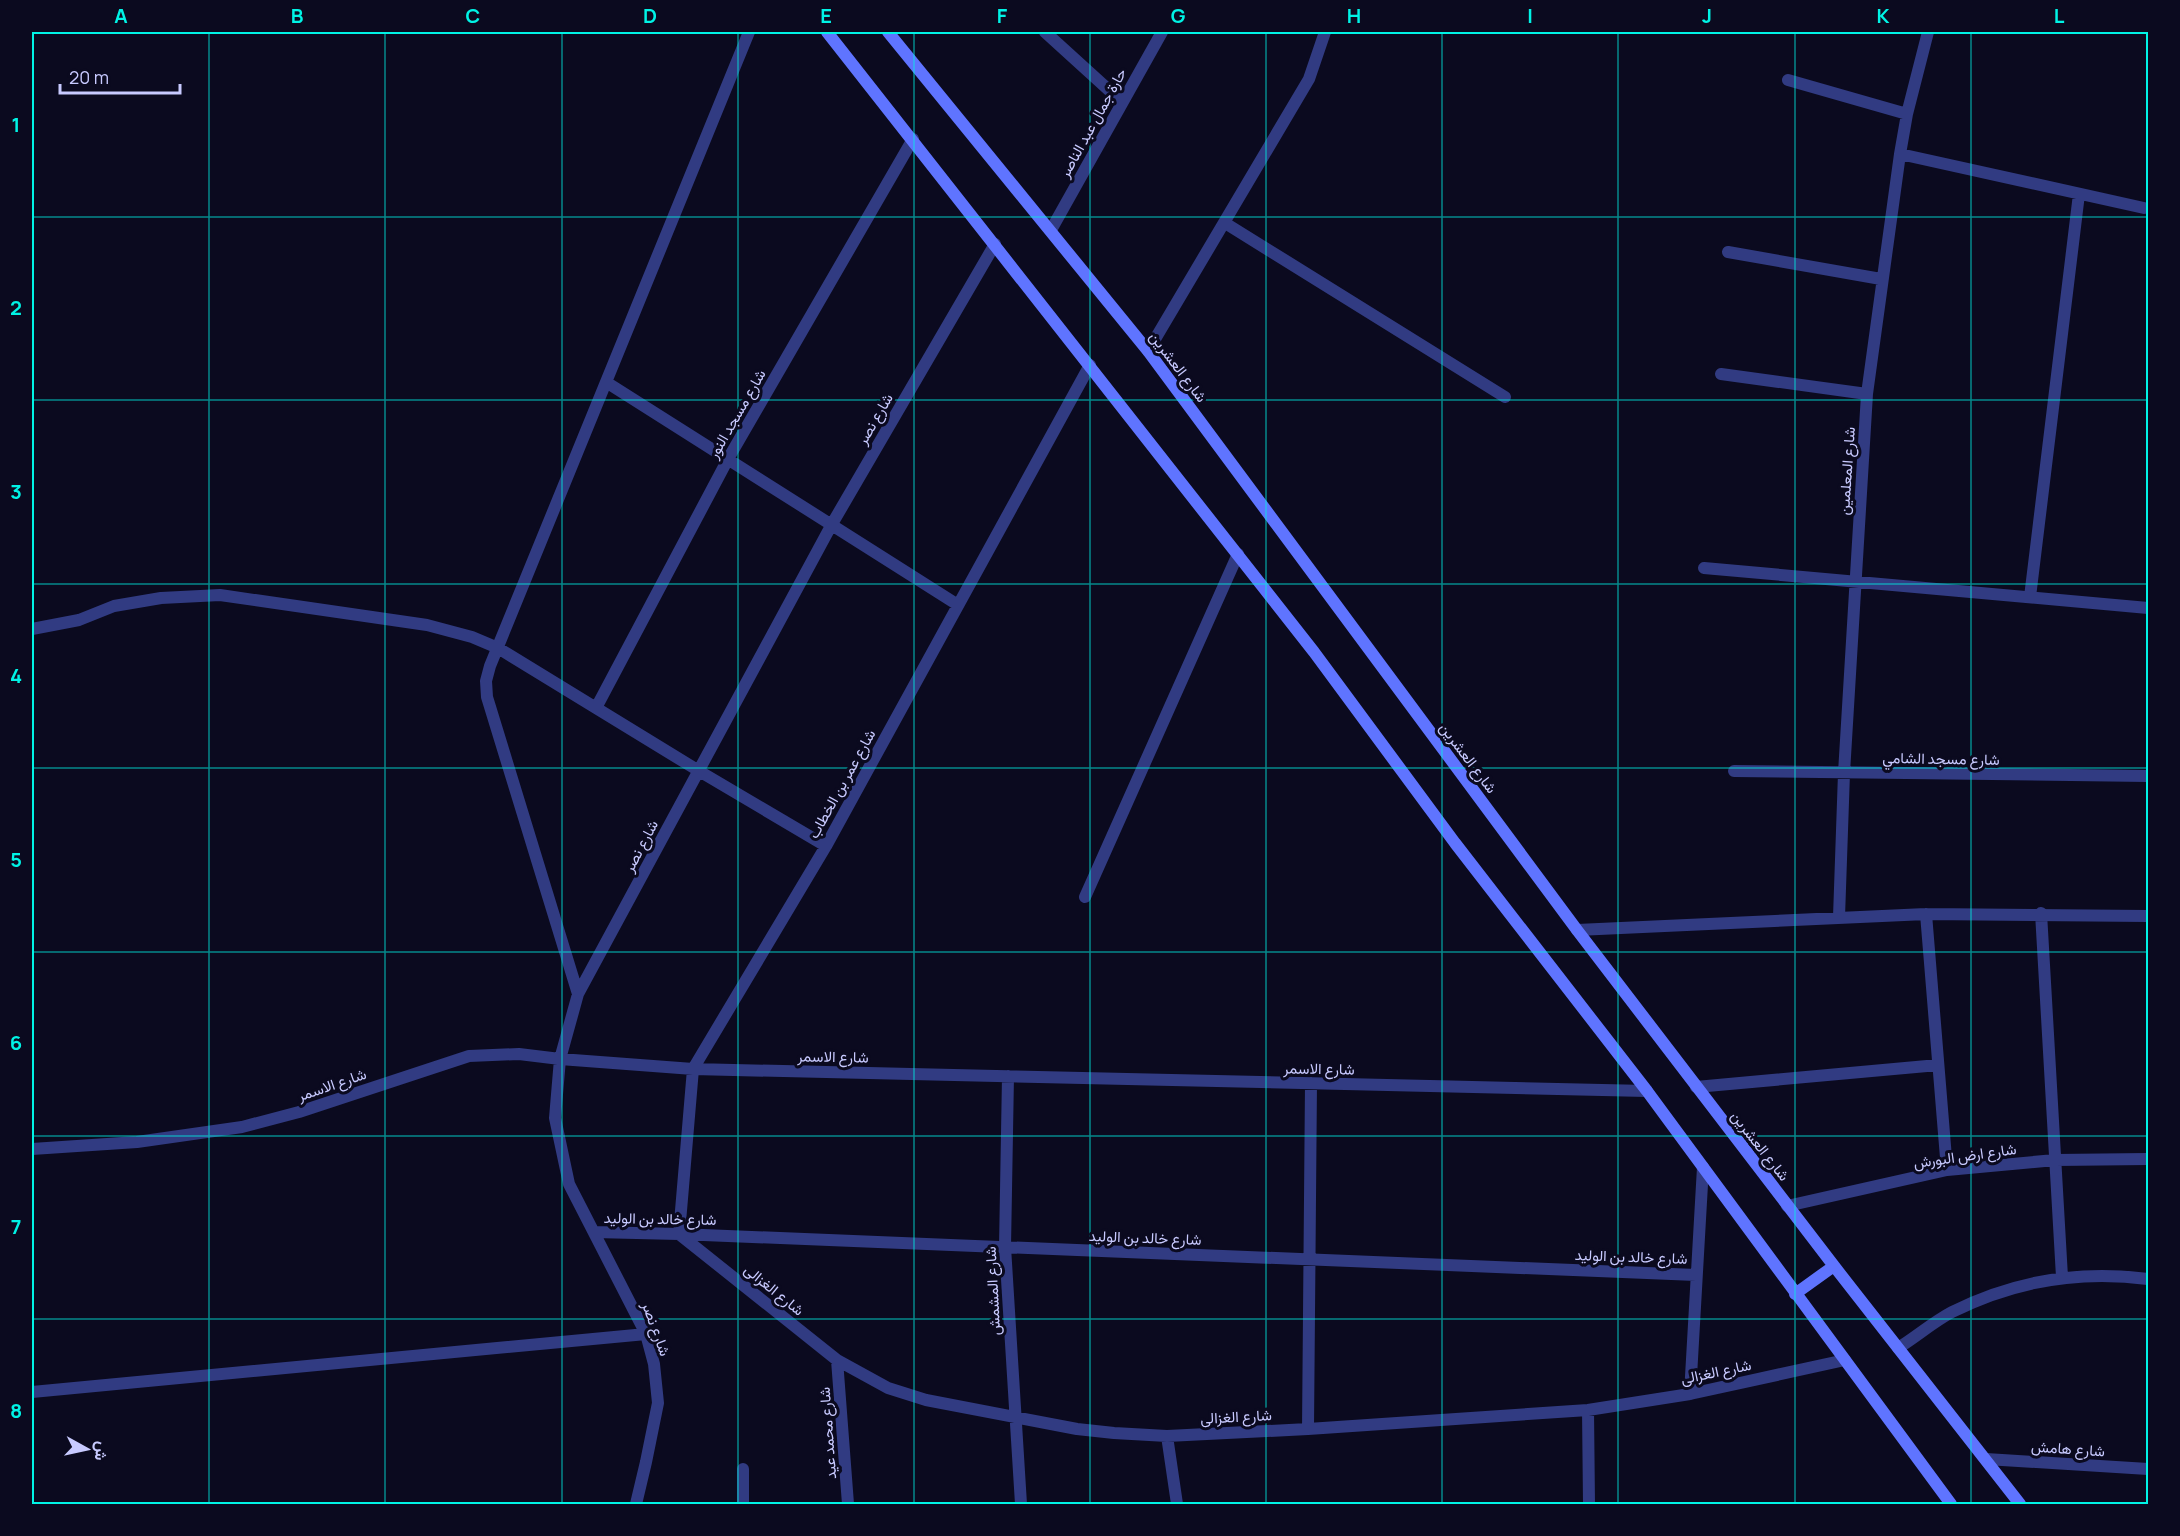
<svg xmlns="http://www.w3.org/2000/svg" width="2180" height="1536" viewBox="0 0 2180 1536" font-family="Manrope,Vazirmatn,sans-serif">
<style>
.lines{fill:none;stroke-linecap:round;stroke-linejoin:round}
.service{stroke:#313b82;stroke-width:12}
.minor{stroke:#313b82;stroke-width:12}
.secondary{stroke:#5f74ff;stroke-width:12}
.grid{fill:none;stroke:#00f3e5;stroke-width:1.5;stroke-opacity:0.55}
.labels{text-anchor:middle;stroke-width:6;stroke-linejoin:round;paint-order:stroke}
.street-label{font-size:15px;fill:#c8caff;stroke:#0b0a1f}
.neatline{fill:none;stroke:#00f3e5;stroke-width:2}
.grid-label{font-size:20px;text-anchor:middle;font-weight:bold;fill:#00f3e5}
</style>
<rect width="100%" height="100%" fill="#0b0a1f"/>
<g class="lines">
<path class="service" d="M1225 223 1505 397
M1148 351 1309 79 1325 32"/>
<path class="minor" d="M1045 32 1122 102
M1788 80 1907 114
M1900 154 2144 208
M1051 230 1162 32
M1728 252 1881 279
M1090 365 826 846 693 1069 679 1234 837 1360 888 1388 926 1400 1077 1429 1114 1433 1167 1436 1308 1429 1588 1410 1690 1394 1845 1360
M1721 374 1867 394
M606 382 958 605
M1704 568 2148 608
M2030 597 2079 194
M32 629 79 620 114 606 161 598 220 595 427 625 472 637 498 648 699 771 826 846
M596 708 728 459 913 139
M1734 771 2148 776
M1085 897 1238 554
M2041 913 2062 1277
M1926 914 1947 1170
M1839 917 1844 773 1867 394 1900 154 1907 114 1928 32
M1577 930 1926 914 2148 916
M578 994 487 697 486 681 490 666 749 32
M1008 1076 1005 1247 1021 1504
M1696 1087 1938 1065
M32 1149 137 1142 242 1127 299 1112 469 1056 519 1054 560 1059 693 1069 1647 1091
M1787 1206 1947 1170 2055 1160 2148 1159
M594 1232 679 1234 1696 1275
M1898 1348C1916 1337 1933 1322 1952 1312 2014 1281 2080 1270 2148 1279
M837 1360 848 1504
M32 1392 646 1334
M1690 1394 1703 1167
M1588 1410 1589 1504
M1308 1429 1311 1083
M1167 1436 1177 1504
M1986 1459 2148 1469
M636 1504 646 1462 658 1403 654 1364 646 1334 569 1184 555 1118 560 1059 578 994 832 524 995 244
M743 1504V1469"/>
<path class="secondary" d="M827 32 1314 652 1455 843 1647 1091 1951 1504
M888 32 1148 351 1577 930 1834 1266 2020 1504
M1795 1294 1834 1266"/>
</g>
<path class="grid" d="M209 32V1504M385 32V1504M562 32V1504M738 32V1504M914 32V1504M1090 32V1504M1266 32V1504M1442 32V1504M1618 32V1504M1795 32V1504M1971 32V1504M32 217H2148M32 400H2148M32 584H2148M32 768H2148M32 952H2148M32 1136H2148M32 1319H2148"/>
<g class="labels">
<g class="street-label">
<text transform="translate(1093 123) rotate(-61)" y="5">حارة جمال عبد الناصر</text>
<text transform="translate(1178 367) rotate(53)" y="5">شارع العشرين</text>
<text transform="translate(737 414) rotate(-60)" y="5">شارع مسجد النور</text>
<text transform="translate(875 419) rotate(-60)" y="5">شارع نصر</text>
<text transform="translate(1847 471) rotate(-86)" y="5">شارع المعلمين</text>
<text transform="translate(1468 758) rotate(53)" y="5">شارع العشرين</text>
<text transform="translate(1941 759) rotate(1)" y="5">شارع مسجد الشامي</text>
<text transform="translate(842 784) rotate(-61)" y="5">شارع عمر بن الخطاب</text>
<text transform="translate(641 846) rotate(-62)" y="5">شارع نصر</text>
<text transform="translate(833 1057) rotate(1)" y="5">شارع الاسمر</text>
<text transform="translate(1319 1069) rotate(1)" y="5">شارع الاسمر</text>
<text transform="translate(332 1085) rotate(-19)" y="5">شارع الاسمر</text>
<text transform="translate(1760 1146) rotate(52)" y="5">شارع العشرين</text>
<text transform="translate(1965 1156) rotate(-8)" y="5">شارع ارض البورش</text>
<text transform="translate(660 1219) rotate(1)" y="5">شارع خالد بن الوليد</text>
<text transform="translate(1145 1238) rotate(2)" y="5">شارع خالد بن الوليد</text>
<text transform="translate(1631 1257) rotate(2)" y="5">شارع خالد بن الوليد</text>
<text transform="translate(774 1290) rotate(39)" y="5">شارع الغزالى</text>
<text transform="translate(993 1291) rotate(-93)" y="5">شارع المشمش</text>
<text transform="translate(656 1329) rotate(70)" y="5">شارع نصر</text>
<text transform="translate(1716 1372) rotate(-12)" y="5">شارع الغزالى</text>
<text transform="translate(1236 1417) rotate(-3)" y="5">شارع الغزالى</text>
<text transform="translate(828 1433) rotate(-94)" y="5">شارع محمد عيد</text>
<text transform="translate(2068 1449) rotate(4)" y="5">شارع هامش</text>
</g>
</g>
<rect width="2180" height="1536" fill="none" stroke="#0b0a1f" stroke-width="66"/>
<g transform="translate(87 1449) rotate(98)" stroke="#0b0a1f" stroke-width="4.5" paint-order="stroke">
<path d="M0-4.5L10 22L0 15L-10 22Z" fill="#c8caff"/>
<text y="-9" font-size="16" font-weight="bold" text-anchor="middle" fill="#c8caff">ش</text>
</g>
<path d="M60 84v9h120v-9" fill="none" stroke="#c8caff" stroke-width="3"/>
<text x="69" y="84" font-size="18" fill="#c8caff" stroke="#0b0a1f" stroke-width="4.5" paint-order="stroke">20 m</text>
<rect x="33" y="33" width="2114" height="1470" class="neatline"/>
<g class="grid-label">
<text x="121" y="23">A</text>
<text x="297" y="23">B</text>
<text x="473" y="23">C</text>
<text x="650" y="23">D</text>
<text x="826" y="23">E</text>
<text x="1002" y="23">F</text>
<text x="1178" y="23">G</text>
<text x="1354" y="23">H</text>
<text x="1530" y="23">I</text>
<text x="1707" y="23">J</text>
<text x="1883" y="23">K</text>
<text x="2059" y="23">L</text>
<text x="16" y="132">1</text>
<text x="16" y="315">2</text>
<text x="16" y="499">3</text>
<text x="16" y="683">4</text>
<text x="16" y="867">5</text>
<text x="16" y="1050">6</text>
<text x="16" y="1234">7</text>
<text x="16" y="1418">8</text>
</g>
</svg>
